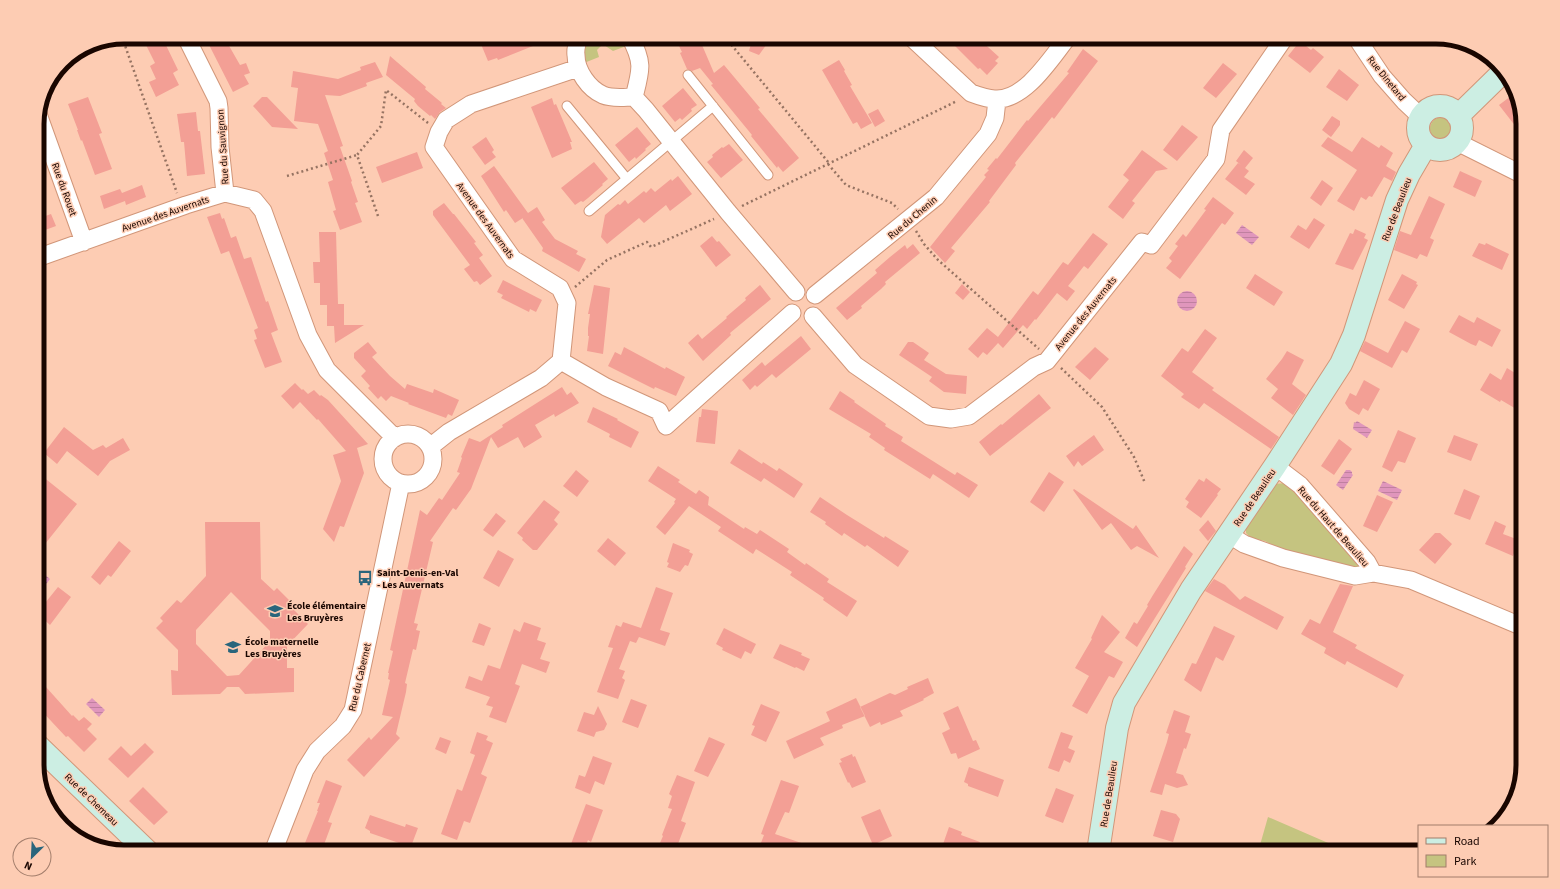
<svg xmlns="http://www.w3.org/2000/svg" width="1560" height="889" viewBox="0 0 1560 889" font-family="'Source Sans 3',sans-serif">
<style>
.green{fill:#c5c480}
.water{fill:url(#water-rules)}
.building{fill:#f39f95;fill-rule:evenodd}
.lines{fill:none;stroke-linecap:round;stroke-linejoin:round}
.lane-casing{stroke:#d19679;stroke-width:11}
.street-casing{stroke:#d19679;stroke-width:19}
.secondary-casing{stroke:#d19679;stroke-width:24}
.path{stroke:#967362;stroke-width:2.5;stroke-dasharray:2 3;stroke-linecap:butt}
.lane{stroke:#fff;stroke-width:9}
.street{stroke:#fff;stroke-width:17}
.secondary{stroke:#cceee3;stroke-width:22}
.labels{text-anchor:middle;stroke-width:3;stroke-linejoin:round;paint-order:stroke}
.street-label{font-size:10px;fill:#190600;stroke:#fdccb3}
.poi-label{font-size:10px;font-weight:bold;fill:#190600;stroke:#fdccb3;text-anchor:start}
.rim{fill:none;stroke:#190600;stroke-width:5}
</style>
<defs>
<pattern id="water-rules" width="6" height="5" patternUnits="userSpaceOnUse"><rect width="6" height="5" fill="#e096bc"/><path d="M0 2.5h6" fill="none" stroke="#c080a0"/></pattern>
</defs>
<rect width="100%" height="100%" fill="#fdccb3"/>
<path class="green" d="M585 37H624L629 45 613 51 604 45 601 46 597 50 599 57 584 63 582 54Z
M1430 129a12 12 0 1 1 24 0a12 12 0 1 1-24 0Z
M1286 483 1292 486 1360 566 1357 570 1288 553 1265 541 1251 538 1246 533V527L1274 484Z
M1268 817 1349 852H1258Z"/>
<path class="water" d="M1242 225 1259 237 1252 245 1236 233Z
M1177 301a10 10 0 1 1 20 0a10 10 0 1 1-20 0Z
M1357 421 1372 430 1367 438 1353 429 1354 422 1355 423Z
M1346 470H1350L1352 472V474L1353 475 1343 490 1336 485Z
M1383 481 1402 490 1397 500 1378 491Z
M43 573 50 579 37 596V580Z
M92 698 105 710 99 717 86 704Z"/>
<path class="building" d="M142 37H162L178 70 173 73 179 85 156 97 149 82 156 79 150 66 155 63Z
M205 37H224L240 65 246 63 250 73 244 75 249 84 233 92Z
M478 37H499L501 41 511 37 553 38 498 60 497 58 488 61Z
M753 37H772L759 55 749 51Z
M946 37H970L974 42 978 38 999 57 995 61 998 63 987 75 980 68 978 69Z
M699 38 714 73 724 65 760 108 758 109 799 158 783 172 778 166 777 168 751 136 752 135 711 85 713 84 700 68 692 71 687 69 680 53 682 52 679 46Z
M1300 41 1311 50 1313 48 1324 57 1310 73 1288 56Z
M1083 49 1098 61 1054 119 1052 117 1015 163 1016 165 989 201 990 202 951 248 955 251 945 263 930 247 986 177 984 175 989 170 987 169 996 158 997 159 1027 120 1028 121 1069 73 1067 72Z
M390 56 426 87 425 89 442 103 441 104 446 108 440 112 435 119 431 115 430 116 418 106 414 101 415 99 386 75Z
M839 60 845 70 844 71 852 85 850 86 872 123 861 129 857 122 853 124 822 70Z
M375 62 383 77 366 83 367 86 340 96 325 95 343 146 340 147 352 181 351 182 358 202 355 203 362 222 340 230 333 211 336 210 328 182 333 180 324 153 328 151 318 124 294 121 298 88 291 87 293 71 338 79 361 70 360 67Z
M1223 63 1237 74 1216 98 1203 88Z
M1339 69 1359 85 1347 101 1326 87Z
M683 88 697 105 691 109 692 111 682 120 680 118 675 122 662 106Z
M1515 93 1523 119V136L1499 105Z
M88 97 102 133 99 134 112 169 95 175 82 140 81 141 77 130H78L68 104Z
M262 97H267L298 129 272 127 253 106Z
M552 98 554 105 556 104 572 142H570L572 149 552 158 531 107Z
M878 109 885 121 875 127 868 114Z
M196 112 198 131H200L205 174 187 176 184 142H181L177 114Z
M1332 116 1340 121V125L1331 137 1322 130Z
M1182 125 1198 137 1177 161 1163 150Z
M637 127 651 144 645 149 646 150 636 159 635 157 629 162 615 145Z
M486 137 494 150 492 152 496 157 485 165 472 147Z
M1328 137 1352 152 1362 137 1379 148 1381 145 1393 153 1386 166 1396 172 1392 181 1384 177 1372 197 1369 196 1366 200 1361 197 1354 211 1337 201 1357 170 1321 146Z
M729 144 743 160 721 178 707 162 713 157 712 155 722 147 723 148Z
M1142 150 1168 169 1156 171 1132 201 1135 203 1123 219 1108 207 1129 180 1123 175Z
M1244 150 1253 158 1245 168 1249 171 1244 177 1255 184 1246 195 1225 179 1238 163 1241 165 1236 161Z
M417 152 423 168 382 183 376 167Z
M594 162 608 179 602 184 603 185 588 198 583 202 581 201 575 205 561 188Z
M494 166 528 213 537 207 545 220 542 222 555 239 578 251 576 254 586 259 579 272 542 251 543 248 522 218H523L515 223 506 210 504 212 481 176Z
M1460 171 1482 181 1475 197 1453 187Z
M678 176 692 194 670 211 666 205 644 223 639 218 607 244 601 237 605 215 618 204 620 205 625 200 628 204 644 191 646 193 651 188 655 192 671 179 672 181Z
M1322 180 1333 188 1321 206 1310 198Z
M142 185 146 197 126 205 125 201 104 209 100 196 120 189 122 193Z
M1429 196 1445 204 1430 238 1434 240 1427 257 1420 254 1417 259 1394 250 1400 231 1411 235Z
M1213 197 1234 213 1225 225 1222 223 1180 279 1166 268 1172 261 1169 258 1178 246 1175 244 1183 234 1186 237 1206 210 1204 209Z
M444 203 453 214H454L476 242 474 243 483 255 479 258 492 276 480 285 477 281 474 282 464 269 470 265 433 215V211Z
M220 213 222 219 224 218 231 238 236 236 244 259 251 257 266 302 268 301 278 330 271 333 282 362 265 368 254 340 257 339 254 330 258 328 229 251 221 254 207 217Z
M51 214 56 226 37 233V219Z
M1314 218 1325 225 1309 249 1290 237 1298 225 1306 230Z
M1355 229 1366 234 1364 238 1368 240 1353 270 1335 264 1350 233 1353 234Z
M319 232H336L338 304H344V325H364L335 343 334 326H327V305H320V283H314L313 262H320Z
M1093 233 1108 244 1088 269 1084 266 1068 286 1075 291 1067 301 1057 293 1036 320 1035 319 1027 329 1023 325 1003 348 998 343 987 355 983 352 978 358 968 349 987 328 998 337 1033 291 1038 295 1063 262 1068 265Z
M712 236 717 242 719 241 731 255 716 267 700 246Z
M1479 243 1485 245 1486 243 1509 254 1502 270 1472 256Z
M913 244 920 253 885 282 886 284 881 289 861 306 862 308 847 320 836 308 877 273 875 270 890 257 905 245 907 249Z
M1255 274 1283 292 1274 306 1246 288Z
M1402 274 1417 282 1416 284 1418 285 1404 309 1388 300Z
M503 280 542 300 536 312 530 309 529 312 501 298 503 295 497 292Z
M962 284 970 292 963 300 955 293Z
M594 285 610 288 603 354 587 351 589 336H588V328L590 314H588Z
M760 285 771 299 730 333 731 335 703 361 688 343 698 334 702 339 727 318 726 317 746 300 745 298Z
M1459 315 1474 323 1477 317 1501 330 1492 347 1479 340 1476 346 1471 344 1449 332Z
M1405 321 1420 329 1407 353 1402 350 1392 368 1360 351 1365 341 1388 353Z
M1205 329 1217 338 1192 372 1214 388 1212 390 1279 437 1271 449 1204 403 1199 409 1181 397 1184 394 1161 376 1182 348 1188 352Z
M801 336 811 349 776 378 772 374 757 387 755 385 750 390 742 380 762 362 765 366Z
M368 342 377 353 372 357 390 376 405 389 407 384 433 393 434 389 459 400 452 416 448 414 446 418 408 404 409 403 391 396 386 401 381 396 378 399 368 388 370 386 361 376 366 371 354 358V353Z
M908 342H913L929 353 924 360 946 374 967 376 966 394 944 392 929 381 932 377 899 355Z
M624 347 665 369 666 367 685 377 676 396 655 387 654 389 608 366 615 352 621 355Z
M1095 347 1109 359 1090 380 1075 367Z
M1287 351 1304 360 1292 384 1306 395 1293 415 1271 398 1278 389 1266 379 1282 359Z
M1507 368 1523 378V413L1501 400 1500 402 1480 390 1490 373 1501 380Z
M1364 380 1380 389 1368 411 1363 408 1359 415 1349 409 1345 403 1350 393 1356 396Z
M295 383 302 390 303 389 308 394 314 390 320 396 321 395 328 400 368 444 357 448 364 473 344 527 340 526 334 542 323 529 341 481 333 455 346 451 318 419 317 420 300 402 293 409 281 396Z
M562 387 567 395 571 392 579 403 555 417 554 414 535 425 542 437 524 448 518 437 498 448 491 437 471 489 456 510 453 508 430 541 433 542 414 623 418 624 416 630 420 631 416 650 413 649 405 683 407 684 406 692 396 734 400 738 364 777 347 760 369 737 371 740 393 717 382 715 390 680 388 679 389 673H388L393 651 390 650 420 510 427 515 439 498 442 500 460 473 457 472 462 458 461 457 469 438 480 442 503 427 502 425Z
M840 391 855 401 854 402 886 424 885 426 903 437 901 441 955 475 957 472 978 485 969 498 933 474 930 479 884 450 885 448 869 437 871 434 829 409Z
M1039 394 1051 408 990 456 979 442 1001 424 1002 425Z
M593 407 618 419 617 420 639 432 631 448 609 437 610 434 587 422Z
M702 409 718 411 715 444 696 442 699 417H701Z
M64 427 93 450 103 445 106 448 123 438 130 450 110 461 98 476 67 451 57 464 44 453Z
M1398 430 1416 438 1405 463 1398 461 1392 472 1382 467Z
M1094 435 1104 450 1082 466 1078 461 1074 467 1066 456Z
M1454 435 1478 444 1471 461 1447 452Z
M1339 439 1352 449 1334 475 1321 466Z
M739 449 762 464 763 462 777 471 779 468 803 484 794 498 764 478 761 482 730 463Z
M658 466 680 480 678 482 696 494 699 490 709 497 708 505 744 529 745 527 757 534 760 530 789 549 787 552 805 565 806 563 829 579 827 582 857 601 847 617 823 600 824 598 790 575 792 572 756 549 753 554 718 531 721 527 689 506 665 535 656 527 675 503 674 502 676 499 648 481Z
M576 470 589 481 577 497 563 486Z
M37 472 77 504 37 554Z
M1049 472 1064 482 1044 512 1030 502Z
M1206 478 1221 489 1217 494 1218 495 1201 518 1186 507 1189 502 1185 499 1199 479 1204 482Z
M1074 489 1133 529 1136 525 1159 558 1137 546 1131 550 1111 523 1102 530 1073 490Z
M1464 489 1480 496 1470 520 1454 514Z
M1377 495 1393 502 1377 532 1363 526Z
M820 497 847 515 884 538 885 536 909 551 898 567 867 545 865 547 844 533 842 536 825 524 826 522 810 512Z
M544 500 560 512 554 520 558 524 537 550H533L522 540 523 538 517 533Z
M496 513 506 521 493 537 483 530Z
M1208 520 1216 531 1208 541 1199 530Z
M1495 521 1506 526 1503 534 1519 540 1513 556 1485 544Z
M205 522H260L261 579 274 591 277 588 291 602 289 605 308 624 287 646V668H294V692L245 694 239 687H227L220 694 172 695 171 670 178 671V650L156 628 163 621 160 618 177 600 181 603 206 576ZM231 592 270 631V641L239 675 227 676 196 644V630Z
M1435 533H1440L1452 544 1435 564 1419 550Z
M608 538 626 553 615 566 597 551Z
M119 541 131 551 111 577 108 575 100 585 91 577Z
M673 543 690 550 689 552 693 554 688 566 685 565 680 572 667 567 669 563 667 562Z
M1184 546 1193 554 1185 567 1186 568 1137 647 1125 638 1134 622 1137 624 1148 606 1147 605 1153 595Z
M498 550 514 559 499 587 483 578Z
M1214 579 1225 585 1240 600 1245 596 1284 617 1277 630 1205 591Z
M1340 584 1353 586 1333 632 1357 645 1355 648 1404 675 1397 688 1347 661 1345 665 1324 653 1326 648 1301 634 1310 619 1320 624Z
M58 587 71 597 50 625 37 613Z
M656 587 673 593 660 630 670 633 665 646 639 637 636 643 630 641 619 669 625 671 622 678 625 680 618 699 597 692 613 648 608 647 616 625 621 627 623 622 641 628Z
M1102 615 1120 632 1104 652 1123 662 1114 678 1109 676 1087 714 1072 706 1089 676 1075 668 1092 639 1091 638Z
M524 622 541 628 537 640 546 643 540 659 550 662 546 673 522 664 515 684 520 686 506 723 489 717 493 707 486 705 490 697 465 688 469 676 482 681 488 665 500 669 514 629 520 632Z
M479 623 491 628 484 646 472 642Z
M1214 626 1235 636 1223 661 1216 657 1201 692 1184 680 1192 663 1196 664Z
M724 628 756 644 751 654 745 651 741 659 722 650 723 648 716 644Z
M780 644 802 653 801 655 810 659 804 671 796 667 795 668 773 658Z
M928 678 934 693 923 699 924 700 900 711 903 716 881 725 880 722 870 727 860 707 890 693 895 695 908 689 907 687Z
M37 681 44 688 46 687 72 716 73 715 79 721 84 717 92 724 87 729 97 739 84 752 68 736 66 737 37 706Z
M856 698 865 716 842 725 843 728 820 738 824 745 794 759 786 741 830 721 826 712Z
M631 699 647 705 638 728 622 722Z
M761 704 780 712 766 742 751 735 755 726 752 725Z
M598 706 607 724 604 730 596 732 594 737 577 731 584 712 594 715Z
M958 706 973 741 976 740 980 749 958 759 956 753 951 754 942 733 950 729 943 713Z
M1174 710 1190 716 1185 732 1191 734 1186 749 1184 748 1176 773 1183 775 1188 785 1177 788 1165 784 1162 795 1150 792 1167 742 1169 734 1166 733Z
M477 732 488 736 486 740 493 743 481 774 487 777 470 823 464 821 457 840 441 834 457 789 462 791 475 755 470 753Z
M1061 732 1073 736 1068 748 1075 751 1070 763 1064 760 1059 772 1048 768Z
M440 737 451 741 446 754 435 749Z
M709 737 725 744 708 777 694 771Z
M145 743 154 752 128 778 108 759 121 746 131 756Z
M852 754 853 757 855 756 866 782 852 788 849 782 848 783 839 763 842 762 840 759Z
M593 756 612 763 604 785 595 781 590 794 575 788 579 775 585 777Z
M969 767 1004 780 998 797 968 786V784L964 782Z
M677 775 695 782 681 821 686 823 676 849 660 843 663 836 662 835 672 809 668 808 672 796 669 794Z
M326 780 342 786 328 822 332 823 322 850 305 843 318 811H317L320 803H317Z
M781 780 799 786 789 813 785 812 775 834 822 850 821 852H771L759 848 764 835 761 834Z
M143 787 168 812 154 825 129 801Z
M1056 788 1074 795 1063 823 1045 816Z
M586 804 603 810 591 842 588 840 583 852H568Z
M880 809 892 836 873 845 861 817Z
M1161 810 1176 814 1180 819 1173 842 1153 836Z
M370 815 405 827 406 824 418 828 410 849 399 845V843L370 833V831L365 828Z
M949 827 962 832 961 835 980 842 976 852H957L942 847Z"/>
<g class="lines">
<defs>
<path id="lane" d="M688 75 768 175
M567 106 627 179
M589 211 713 106"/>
<path id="street" d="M186 37 218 101 219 108 220 147 225 193
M579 37C577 43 575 49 576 55 576 71 589 89 603 95 612 99 625 97 634 97 641 70 644 63 630 37
M911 37 971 93C979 96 987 99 995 99 1025 101 1051 58 1068 37
M1356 37 1382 76 1404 101 1421 117
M634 97 646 110 728 212 796 292
M38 114 84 242
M1457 142 1523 175
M37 258 186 205 225 193 254 200 263 211 308 335 327 370 395 438
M815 295 936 197 988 134 995 118 997 100
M813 316 855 365 929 416 951 419 969 416 1034 367 1047 361 1142 242 1151 245 1216 159 1221 130 1285 37
M561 361 606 387 659 411 666 426 792 313
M383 459a25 25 0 1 1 50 0a25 25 0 1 1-50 0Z
M430 447 449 432 541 378 561 361 567 303 560 288 513 259 434 147 439 132 446 120 471 104 578 68
M1275 466 1300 485 1367 562 1373 573
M1228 534 1244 544 1283 558 1355 576 1373 573 1411 580 1523 627
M273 852 305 770 317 751 343 726 353 710 401 483"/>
<path id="secondary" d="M1418 128a22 22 0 1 1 44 0a22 22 0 1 1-44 0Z
M1458 116 1503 72
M37 745 148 852
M1098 852 1117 728 1124 703 1191 590 1275 466 1341 364 1354 335 1397 200 1409 174 1426 145"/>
</defs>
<use href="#lane" class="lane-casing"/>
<use href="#street" class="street-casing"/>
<use href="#secondary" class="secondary-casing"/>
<path class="path" d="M122 37 177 193
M725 37 829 163
M648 42 662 37
M828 164 846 185 892 203 898 209
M287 176 357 155
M742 206 957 101
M378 216 357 155 381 126 386 90 428 123
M916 231 924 244 938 260 1039 349
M575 287 607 260 647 242 651 247 714 219
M1061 368 1102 407 1134 457 1145 483"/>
<use href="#lane" class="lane"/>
<use href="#street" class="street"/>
<use href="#secondary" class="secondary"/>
</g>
<defs>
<symbol id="bus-bare" viewBox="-9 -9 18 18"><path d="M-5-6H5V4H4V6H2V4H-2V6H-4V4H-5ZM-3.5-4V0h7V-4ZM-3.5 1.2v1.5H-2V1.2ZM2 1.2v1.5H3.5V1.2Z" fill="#29657c" stroke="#fdccb3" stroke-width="2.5" paint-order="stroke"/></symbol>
<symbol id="school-bare" viewBox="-9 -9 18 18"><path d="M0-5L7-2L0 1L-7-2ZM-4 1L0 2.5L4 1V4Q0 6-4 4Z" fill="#29657c" stroke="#fdccb3" stroke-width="2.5" paint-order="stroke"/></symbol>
</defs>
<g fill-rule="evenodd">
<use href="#bus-bare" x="354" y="567" width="22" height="22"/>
<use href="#school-bare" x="264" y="600" width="22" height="22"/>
<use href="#school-bare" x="222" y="636" width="22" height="22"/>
</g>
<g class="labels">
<g class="street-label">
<text transform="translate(1387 78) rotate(51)" y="4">Rue Dinetard</text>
<text transform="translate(222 147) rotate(-94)" y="4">Rue du Sauvignon</text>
<text transform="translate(65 189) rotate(70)" y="4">Rue du Rouet</text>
<text transform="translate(1396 209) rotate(-69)" y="4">Rue de Beaulieu</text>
<text transform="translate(165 213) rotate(-19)" y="4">Avenue des Auvernats</text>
<text transform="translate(912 217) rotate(-40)" y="4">Rue du Chenin</text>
<text transform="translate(486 220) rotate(54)" y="4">Avenue des Auvernats</text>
<text transform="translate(1085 313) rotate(-51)" y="4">Avenue des Auvernats</text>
<text transform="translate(1254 497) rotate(-56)" y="4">Rue de Beaulieu</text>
<text transform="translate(1334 526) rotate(49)" y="4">Rue du Haut de Beaulieu</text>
<text transform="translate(359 677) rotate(-77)" y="4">Rue du Cabernet</text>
<text transform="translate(1108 794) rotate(-81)" y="4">Rue de Beaulieu</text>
<text transform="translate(92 799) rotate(44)" y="4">Rue de Chemeau</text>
</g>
<g class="poi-label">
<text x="377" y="576">Saint-Denis-en-Val<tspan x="377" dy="12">- Les Auvernats</tspan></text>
<text x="287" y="609">École élémentaire<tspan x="287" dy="12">Les Bruyères</tspan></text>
<text x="245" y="645">École maternelle<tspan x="245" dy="12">Les Bruyères</tspan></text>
</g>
</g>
<path d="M0 0H1560V889H0ZM124 44H1436A80 80 0 0 1 1516 124V765A80 80 0 0 1 1436 845H124A80 80 0 0 1 44 765V124A80 80 0 0 1 124 44Z" fill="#fdccb3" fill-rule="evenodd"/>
<path class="rim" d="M124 44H1436A80 80 0 0 1 1516 124V765A80 80 0 0 1 1436 845H124A80 80 0 0 1 44 765V124A80 80 0 0 1 124 44Z"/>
<rect x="1418" y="825" width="130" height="52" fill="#fdccb3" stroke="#a27d6b"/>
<rect x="1426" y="838" width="20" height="6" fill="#cceee3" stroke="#a27d6b"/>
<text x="1454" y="845" font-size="12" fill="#190600">Road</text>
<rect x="1426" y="855" width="20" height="12" fill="#c5c480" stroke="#a27d6b"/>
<text x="1454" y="865" font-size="12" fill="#190600">Park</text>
<g transform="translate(32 857) rotate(204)"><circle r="19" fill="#fdccb3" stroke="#a27d6b"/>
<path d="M0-3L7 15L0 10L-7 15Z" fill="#29657c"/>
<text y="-6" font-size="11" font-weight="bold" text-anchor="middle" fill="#190600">N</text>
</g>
</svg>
